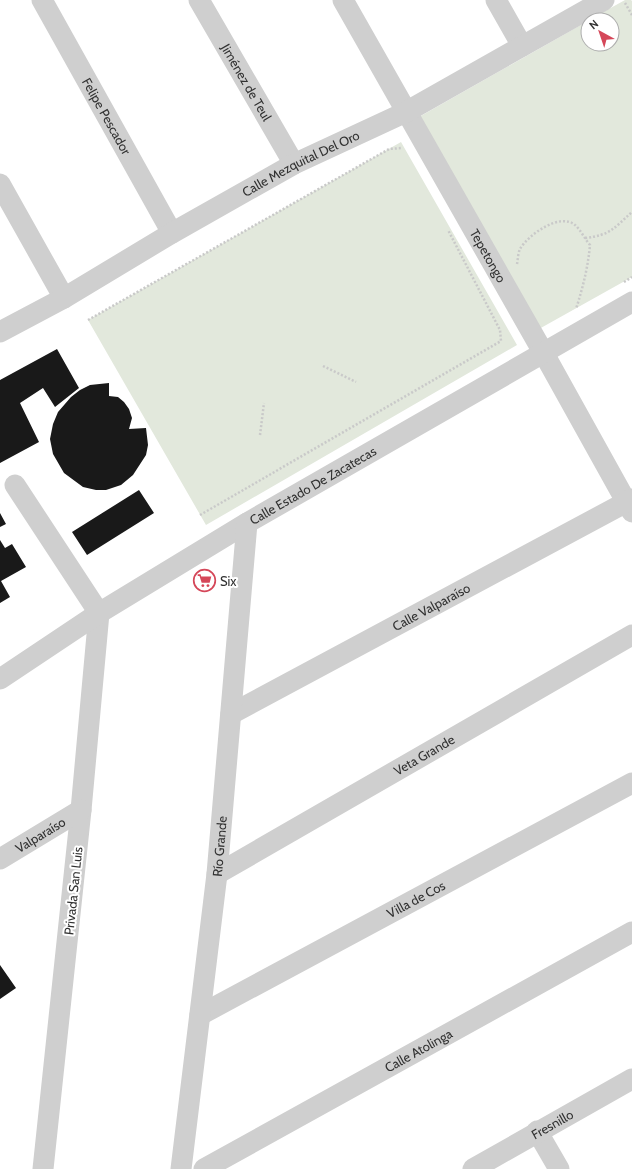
<svg xmlns="http://www.w3.org/2000/svg" width="632" height="1169" viewBox="0 0 632 1169" font-family="Cabin,sans-serif">
<style>
.green{fill:#e2e8dc}
.building{fill:#191919}
.lines{fill:none;stroke-linecap:round;stroke-linejoin:round}
.path{stroke:#c9c9c9;stroke-width:2.5;stroke-dasharray:2 2;stroke-linecap:butt}
.minor{stroke:#cfcfcf;stroke-width:21}
.labels{text-anchor:middle;stroke-width:4;stroke-linejoin:round;paint-order:stroke}
.street-label{font-size:13px;fill:#323232;stroke:#fff}
.poi-label{font-size:13px;fill:#323232;stroke:#fff;text-anchor:start}
</style>
<rect width="100%" height="100%" fill="#fff"/>
<path class="green" d="M625 0H631L632 1V277L539 329 419 117 588 21V44H612V20H589Z
M401 142 517 345 206 525 88 320Z"/>
<path class="building" d="M57 349 79 388 55 407 43 388 20 403 39 442 0 463V380Z
M109 383V396L118 397 124 402 129 409 132 418 129 429 146 428 148 445 146 455 133 475 121 485 106 490H96L83 487 64 473 53 454 50 439 53 424 58 412 71 397 80 390 90 385Z
M139 490 154 513 87 555 72 532Z
M0 513 6 524 0 527Z
M0 540 5 548 12 544 26 567 1 581 10 597 0 603Z
M0 965 16 988 0 999Z"/>
<g class="lines">
<path class="path" d="M625 3 632 15
M585 238C611 235 614 228 632 212
M517 264C518 259 518 253 520 249 528 235 560 212 575 225 580 229 585 239 590 245 588 267 583 287 576 309
M624 282 632 277
M88 320 389 149 402 148
M323 366 356 382
M260 435 264 403
M200 515 501 341 500 330 448 230"/>
<g class="minor">
<path id="s1" d="M42 0 172 233"/>
<path id="s2" d="M199 0 294 164"/>
<path id="s3" d="M343 0 543 352 632 512"/>
<path d="M496 0 522 46"/>
<path d="M0 184 64 298"/>
<path id="s4" d="M0 332 64 298 172 233 294 164 406 112 604 0"/>
<path d="M15 485 99 613 81 810 43 1169"/>
<path id="s5" d="M0 679 99 613 247 523 632 302"/>
<path id="s6" d="M231 714 632 499"/>
<path id="s7" d="M0 859 81 810"/>
<path id="s8" d="M217 874 632 635"/>
<path id="s9" d="M200 1015 632 783"/>
<path d="M537 1131 559 1169"/>
<path id="s10" d="M181 1169 217 874 247 523"/>
<path id="s11" d="M204 1169 632 932"/>
<path id="s12" d="M473 1169 632 1079"/>
</g>
</g>
<defs>
<symbol id="supermarket-ring" viewBox="-11 -11 22 22"><circle r="9.5" fill="#fff" stroke="#d54759" stroke-width="1.5"/><path d="M-6-5.5h2.5l.6 2H6L4.5 2H-2.5L-4.4-4H-6ZM-1.5 3.2a1.3 1.3 0 1 0 .1 0ZM3 3.2a1.3 1.3 0 1 0 .1 0Z" fill="#d54759"/></symbol>
</defs>
<g fill-rule="evenodd">
<use href="#supermarket-ring" x="192" y="568" width="25" height="25"/>
</g>
<g class="labels">
<g class="street-label">
<text dy="5" stroke="none"><textPath href="#s2" startOffset="95">Jiménez de Teul</textPath></text>
<text dy="5" stroke="none"><textPath href="#s1" startOffset="133">Felipe Pescador</textPath></text>
<text dy="5" stroke="none"><textPath href="#s4" startOffset="345">Calle Mezquital Del Oro</textPath></text>
<text dy="5" stroke="none"><textPath href="#s3" startOffset="294">Tepetongo</textPath></text>
<text dy="5" stroke="none"><textPath href="#s5" startOffset="368">Calle Estado De Zacatecas</textPath></text>
<text dy="5" stroke="none"><textPath href="#s6" startOffset="227">Calle Valparaíso</textPath></text>
<text dy="5" stroke="none"><textPath href="#s8" startOffset="239">Veta Grande</textPath></text>
<text dy="5" stroke="none"><textPath href="#s7" startOffset="47">Valparaíso</textPath></text>
<text dy="5" stroke="none"><textPath href="#s10" startOffset="325">Río Grande</textPath></text>
<text transform="translate(73 891) rotate(-84)" y="5">Privada San Luis</text>
<text dy="5" stroke="none"><textPath href="#s9" startOffset="245">Villa de Cos</textPath></text>
<text dy="5" stroke="none"><textPath href="#s11" startOffset="245">Calle Atolinga</textPath></text>
<text dy="5" stroke="none"><textPath href="#s12" startOffset="91">Fresnillo</textPath></text>
</g>
<g class="poi-label">
<text x="220" y="586">Six</text>
</g>
</g>
<g transform="translate(600 32) rotate(320)"><circle r="19" fill="#ffffff" stroke="#adadad"/>
<path d="M0-3L7 15L0 10L-7 15Z" fill="#d54759"/>
<text y="-6" font-size="11" font-weight="bold" text-anchor="middle" fill="#323232">N</text>
</g>
</svg>
